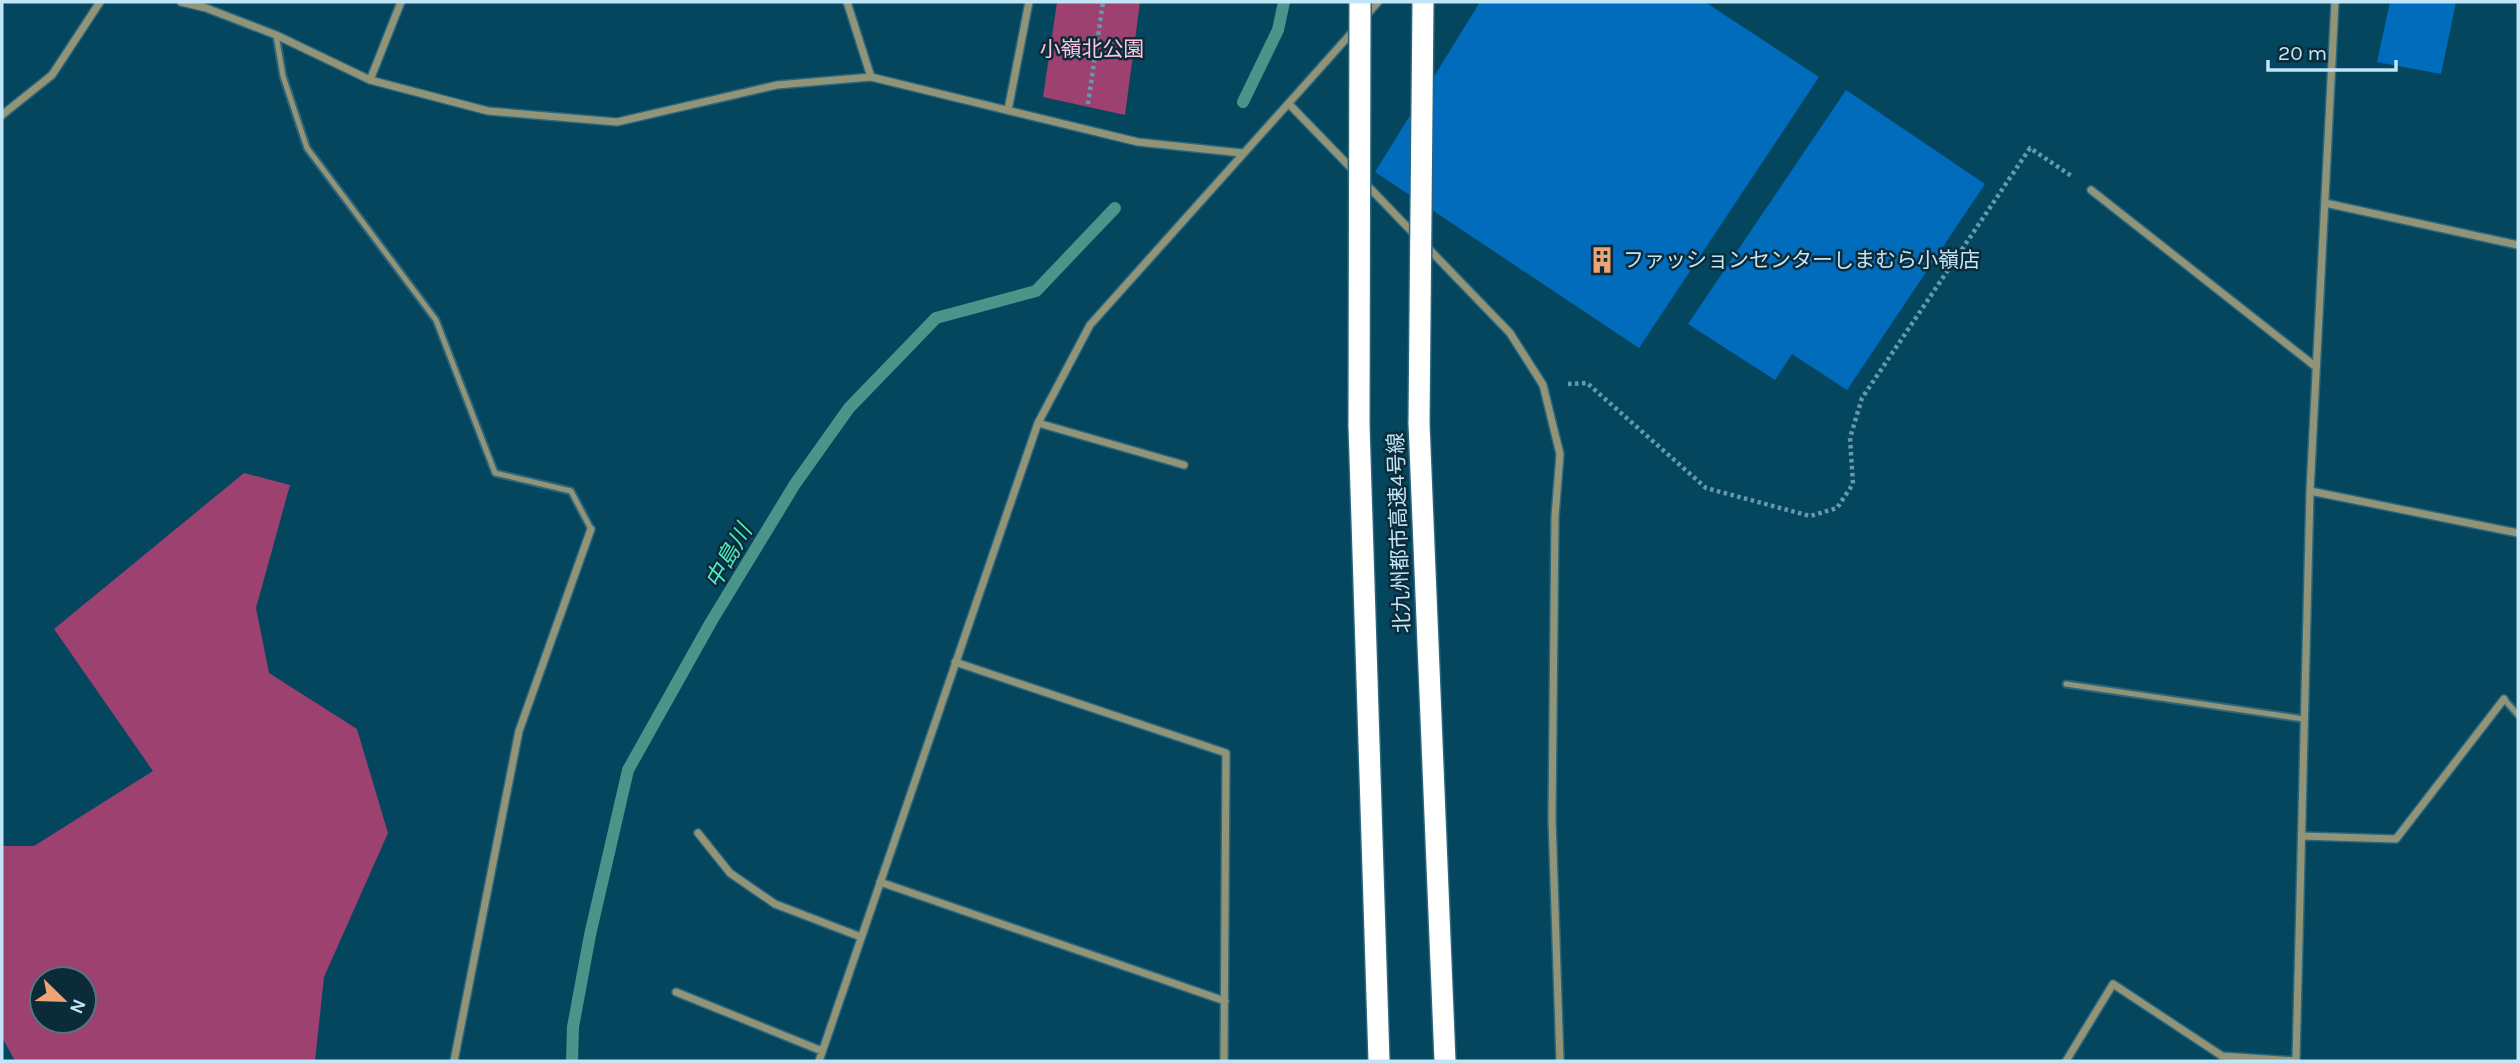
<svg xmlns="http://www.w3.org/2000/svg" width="2520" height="1063" viewBox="0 0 2520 1063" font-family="Karla,'Noto Sans JP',sans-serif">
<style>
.green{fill:#9c4170;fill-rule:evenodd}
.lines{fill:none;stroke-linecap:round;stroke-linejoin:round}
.stream{stroke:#4b948a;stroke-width:12}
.building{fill:#016cbc}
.service-casing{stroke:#2b667d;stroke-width:9}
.minor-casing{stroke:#2b667d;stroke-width:10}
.motorway-casing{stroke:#2b667d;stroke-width:24}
.path{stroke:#6698ae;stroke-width:4.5;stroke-dasharray:3.5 3.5;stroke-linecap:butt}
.service{stroke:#929478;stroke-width:5}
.minor{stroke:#929478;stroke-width:7}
.motorway{stroke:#fff;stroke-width:21}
.motorway-bridge-casing{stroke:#2b667d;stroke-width:24;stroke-linecap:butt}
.motorway-bridge{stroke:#fff;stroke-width:21}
.labels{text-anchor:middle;stroke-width:5;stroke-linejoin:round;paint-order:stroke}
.park-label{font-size:21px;fill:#fec5de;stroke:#0b2b39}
.poi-label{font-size:21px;fill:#c1e4f7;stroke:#0b2b39;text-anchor:start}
.street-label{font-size:21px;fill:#c1e4f7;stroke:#0b2b39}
.water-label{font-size:23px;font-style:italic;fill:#4feabf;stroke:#0b2b39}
</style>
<rect width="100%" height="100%" fill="#05465f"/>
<path class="green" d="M1057 2H1140L1125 115 1043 97Z
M244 473 290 485 256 608 269 673 357 729 388 833 324 977 315 1061H15L2 1037V846H34L153 771 54 629ZM42 979H84V1021H42Z"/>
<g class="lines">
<path class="stream" d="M1243 102 1278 30 1284 2
M572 1061 573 1027 590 935 628 770 711 622 795 484 849 408 936 318 1036 291 1115 208"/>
</g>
<path class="building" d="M1480 2H1705L1819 77 1639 348 1375 172Z
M2390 2H2456L2441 74 2377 62Z
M1846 90 1985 184 1847 390 1792 354 1775 380 1688 324Z"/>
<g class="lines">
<defs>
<path id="service" d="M276 35 283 76 307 148 436 320 495 473 571 491 591 529
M2066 684 2304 719
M2504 699 2518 715"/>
<path id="minor" d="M181 2 206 8 276 35 370 80 488 111 617 122 777 85 871 77 1138 142 1242 153
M847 2 871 77
M1365 17 1378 2
M370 80 401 2
M1289 104 1354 171
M1008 110 1029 2
M2 115 52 75 100 2
M1364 182 1417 237
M2091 190 2316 367
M2325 203 2518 245
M1425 245 1510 333 1543 385 1560 454 1555 517 1552 819 1560 1061
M1038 423 1184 465
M2310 491 2518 533
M955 662 1226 753 1224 1061
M698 833 730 873 775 904 861 937
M2302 836 2396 839 2504 699
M880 882 1225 1001
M676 992 822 1051
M454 1061 519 731 591 529
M819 1061 1038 423 1090 325 1355 29
M2066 1061 2113 984 2222 1056 2296 1061
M2296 1061 2310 491 2335 2"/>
<path id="motorway" d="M1419 423 1445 1061
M1359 425 1379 1061"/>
</defs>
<use href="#service" class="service-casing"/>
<use href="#minor" class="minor-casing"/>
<use href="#motorway" class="motorway-casing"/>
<path class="path" d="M1088 104 1103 2
M1568 384 1587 383 1706 488 1810 516 1837 508 1853 484 1850 438 1862 398 2030 148 2073 177"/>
<use href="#service" class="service"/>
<use href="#minor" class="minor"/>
<use href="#motorway" class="motorway"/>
<defs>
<path id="motorway-bridge" d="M1419 423 1423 2
M1359 425 1360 2"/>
</defs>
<use href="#motorway-bridge" class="motorway-bridge-casing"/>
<use href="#motorway-bridge" class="motorway-bridge"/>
</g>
<defs>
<symbol id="building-bare" viewBox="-9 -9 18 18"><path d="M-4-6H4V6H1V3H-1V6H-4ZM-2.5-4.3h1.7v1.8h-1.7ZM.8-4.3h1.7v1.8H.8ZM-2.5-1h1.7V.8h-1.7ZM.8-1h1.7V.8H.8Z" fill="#efa377" stroke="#0b2b39" stroke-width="2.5" paint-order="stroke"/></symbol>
</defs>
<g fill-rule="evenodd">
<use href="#building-bare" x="1583" y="241" width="38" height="38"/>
</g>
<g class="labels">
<g class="park-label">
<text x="1092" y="56">小嶺北公園</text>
</g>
<g class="poi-label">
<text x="1623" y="267">ファッションセンターしまむら小嶺店</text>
</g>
<g class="street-label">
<text transform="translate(1399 533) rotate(-92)" y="7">北九州都市高速4号線</text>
</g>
<g class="water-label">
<text transform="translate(728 556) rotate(-60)" y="8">中島川</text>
</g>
</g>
<rect width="2520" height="1063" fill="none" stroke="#c1e4f7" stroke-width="7"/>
<g transform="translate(63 1000) rotate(113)"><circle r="33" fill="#0b2b39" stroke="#547585" stroke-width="2"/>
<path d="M0-5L12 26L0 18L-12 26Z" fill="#efa377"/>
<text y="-10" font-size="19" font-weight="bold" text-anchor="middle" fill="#c1e4f7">N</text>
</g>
<path d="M2268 60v10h128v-10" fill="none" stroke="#c1e4f7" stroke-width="3.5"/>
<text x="2278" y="60" font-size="21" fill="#c1e4f7" stroke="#0b2b39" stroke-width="5" paint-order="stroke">20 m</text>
</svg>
